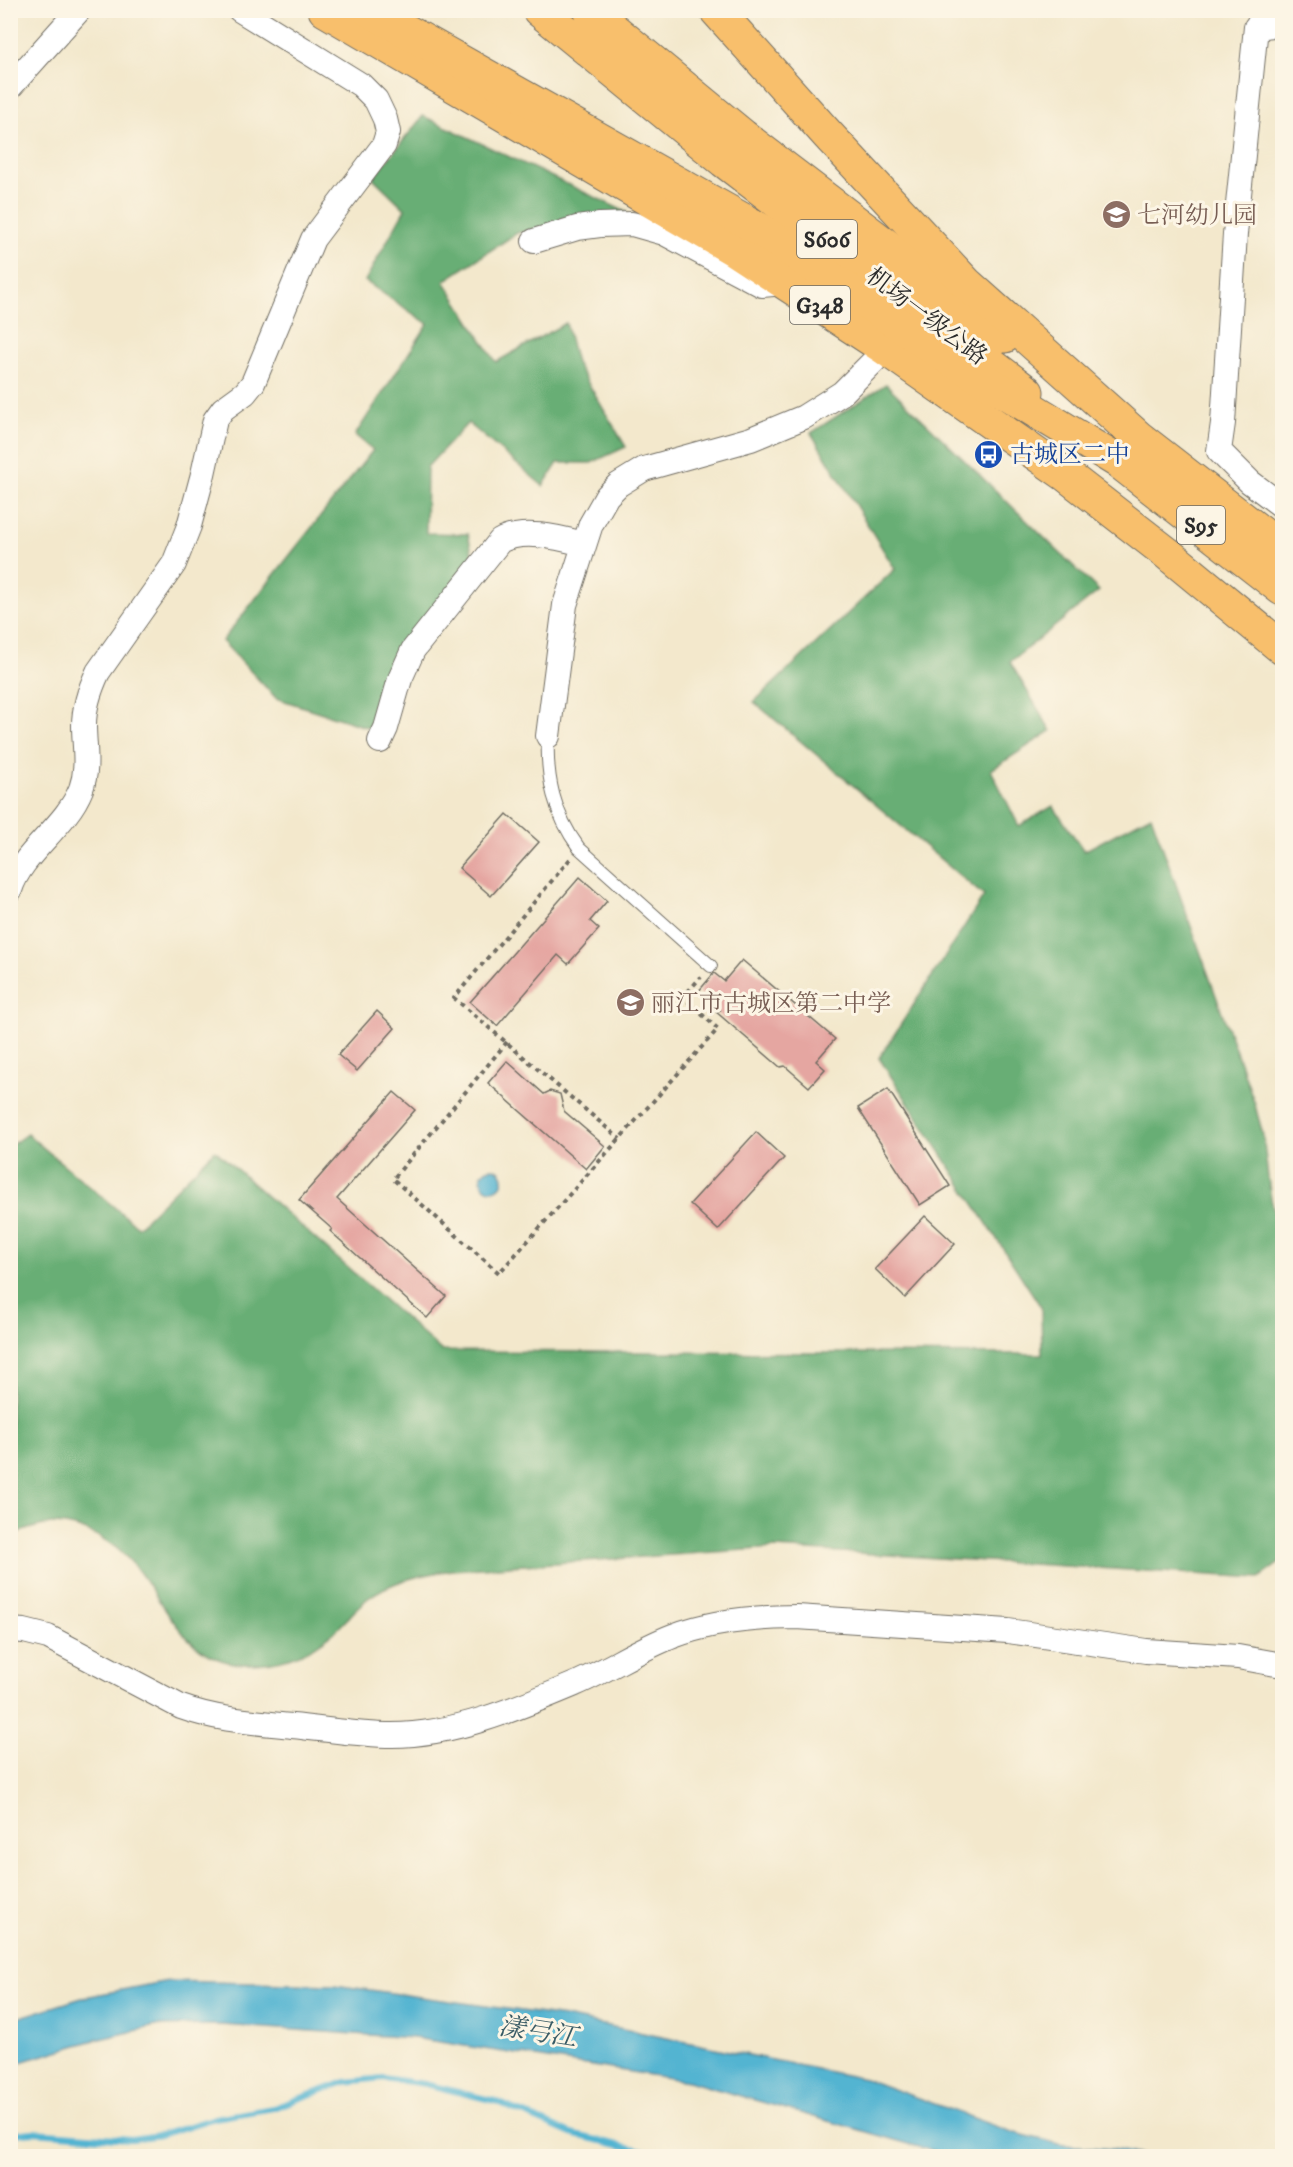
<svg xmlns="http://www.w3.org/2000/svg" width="1293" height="2167" viewBox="0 0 1293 2167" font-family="'IM FELL DW Pica','Noto Serif SC',serif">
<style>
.forest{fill:#68ae74;stroke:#4a6c50;stroke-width:1.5}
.water{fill:#52b4d1;stroke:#3e707e;stroke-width:1.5}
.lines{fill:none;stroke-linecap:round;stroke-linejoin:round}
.stream{stroke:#52b4d1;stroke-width:6}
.building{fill:#e5a6a1}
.service-casing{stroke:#716d63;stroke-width:14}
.minor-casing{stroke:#716d63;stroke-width:26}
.trunk-casing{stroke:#716d63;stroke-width:35}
.motorway-casing{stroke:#716d63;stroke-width:35}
.path{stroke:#716d63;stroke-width:4;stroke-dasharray:4.5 4.5;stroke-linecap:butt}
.service{stroke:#fff;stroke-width:12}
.minor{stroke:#fff;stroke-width:24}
.trunk{stroke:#f8bf6c;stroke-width:33}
.motorway{stroke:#f8bf6c;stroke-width:33}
.labels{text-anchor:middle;stroke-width:6;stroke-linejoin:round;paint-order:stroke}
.shield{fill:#fcf5e5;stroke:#6a6863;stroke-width:1.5}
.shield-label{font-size:22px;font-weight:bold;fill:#2b2b2b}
.education-label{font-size:24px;fill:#785e54;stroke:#fcf5e5;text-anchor:start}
.street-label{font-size:24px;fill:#2b2b2b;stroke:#fcf5e5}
.transit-label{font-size:24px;fill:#164399;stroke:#fcf5e5;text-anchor:start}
.water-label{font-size:26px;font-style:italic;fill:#395b65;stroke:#fcf5e5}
</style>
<rect width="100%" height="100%" fill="#fcf5e5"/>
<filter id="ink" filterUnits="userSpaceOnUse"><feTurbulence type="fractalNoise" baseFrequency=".0167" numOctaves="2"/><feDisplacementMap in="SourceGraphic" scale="12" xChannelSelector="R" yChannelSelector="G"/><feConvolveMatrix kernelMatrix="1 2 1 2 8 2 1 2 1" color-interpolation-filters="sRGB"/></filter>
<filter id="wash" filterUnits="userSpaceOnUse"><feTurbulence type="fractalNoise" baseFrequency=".008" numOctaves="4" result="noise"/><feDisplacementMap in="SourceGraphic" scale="24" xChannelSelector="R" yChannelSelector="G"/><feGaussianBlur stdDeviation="1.35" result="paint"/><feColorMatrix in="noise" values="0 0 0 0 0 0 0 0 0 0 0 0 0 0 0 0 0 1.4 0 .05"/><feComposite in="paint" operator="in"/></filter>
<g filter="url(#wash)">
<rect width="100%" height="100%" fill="#f3e8cc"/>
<path class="forest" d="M423 116 626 212 517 233 444 281 496 362 566 323 576 363 626 447 591 463H558L543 486 468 423 427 467 426 533 468 534 473 557 407 642 372 729 276 698 222 641 373 450 355 435 428 324 365 281 405 209 373 178Z
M886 384 1099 591 1010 662 1051 731 991 770 1019 826 1053 806 1084 851 1151 815 1255 1104C1257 1115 1261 1125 1263 1136 1268 1169 1268 1204 1282 1234V1561L1259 1578 775 1548 452 1570C423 1575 391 1580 367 1599 352 1612 340 1629 324 1640 301 1657 272 1665 243 1664 185 1662 165 1602 133 1564 114 1542 84 1525 55 1524 41 1523 24 1531 11 1535L10 1146 27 1134 138 1227 215 1150 442 1351 1042 1354 1041 1307 879 1058 984 896 754 702 895 569 811 433Z"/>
<path class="water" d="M481 1179a11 11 0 1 1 22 0a11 11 0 1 1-22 0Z
M168 1981 334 1985 565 2017 865 2079 1015 2133 1063 2145 1113 2149 1146 2156H951L688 2081 414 2038 222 2025 156 2026 91 2041 11 2065V2020L85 1997Z"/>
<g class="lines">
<path class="stream" d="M10 2134 33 2132 131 2139 160 2135 215 2118 273 2108 345 2082 383 2078 425 2084 495 2101 571 2134 645 2151 653 2156"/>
</g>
<g id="blocks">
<path class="building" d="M507 814 539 842 491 896 459 868Z
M580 877 607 901 590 921 599 929 568 964 558 955 497 1026 470 1002Z
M742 960 835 1039 816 1061 825 1069 809 1087 785 1066 780 1067 715 1011 720 1010 698 992 714 973 724 981Z
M377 1011 395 1028 357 1071 338 1055Z
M507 1061 544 1094 550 1091 560 1094 564 1111 605 1146 586 1169 488 1083Z
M888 1089 950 1186 920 1205 858 1108Z
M394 1092 415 1110 337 1199 446 1296 427 1318 330 1231 332 1229 299 1200Z
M756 1132 784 1158 718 1230 690 1204Z
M925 1216 955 1244 905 1298 875 1269Z"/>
</g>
</g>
<g filter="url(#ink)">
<use href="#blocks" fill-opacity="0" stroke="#716d63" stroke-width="1.5"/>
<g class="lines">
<defs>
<path id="service" d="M548 736C546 778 554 814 579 848L711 966"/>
<path id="minor" d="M1282 24 1256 27 1235 234 1223 423 1219 451 1250 482 1282 506
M10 87 79 10
M534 241 577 228 600 225 632 224 664 233 762 285 773 284
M548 736 565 605 591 524 607 496 618 485 644 469 751 439 804 417 842 393 886 349
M380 741 386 728 400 679 413 650 500 541C523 528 560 538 584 544
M10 890C21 853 66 827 81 789 89 767 84 747 84 725 84 707 90 689 98 672L174 564 189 526 203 474 215 420 223 409 245 393 253 383 313 239 384 145 388 132 385 119 376 100 361 85 240 10
M10 1630 24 1631 48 1637 181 1707C217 1720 254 1722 292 1726 325 1729 359 1735 392 1735 454 1735 518 1708 575 1684 608 1670 639 1649 673 1636 712 1621 755 1617 797 1617L1008 1631 1146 1651 1238 1657 1282 1665"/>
<path id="trunk" d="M325 10 733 249 886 349 1066 475 1168 554 1282 648
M539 10 724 161 1027 392
M590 10 743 136 1005 336"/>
<path id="motorway" d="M369 10 761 230 942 354 1119 462 1282 589
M716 10 828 135 966 283 1138 437 1282 549"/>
</defs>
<use href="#service" class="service-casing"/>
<use href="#minor" class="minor-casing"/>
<use href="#trunk" class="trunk-casing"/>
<use href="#motorway" class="motorway-casing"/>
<path class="path" d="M570 859 454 998 620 1139
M507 1042 393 1179 499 1273 718 1029 683 997 701 977"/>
<use href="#service" class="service"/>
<use href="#minor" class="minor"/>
<use href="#trunk" class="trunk"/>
<use href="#motorway" class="motorway"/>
</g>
</g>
<defs>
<symbol id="school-disc" viewBox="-11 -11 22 22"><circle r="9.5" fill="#8d6e63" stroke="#fcf5e5"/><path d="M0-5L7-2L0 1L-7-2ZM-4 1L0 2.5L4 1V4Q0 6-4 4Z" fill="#fff"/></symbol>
<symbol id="bus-disc" viewBox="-11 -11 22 22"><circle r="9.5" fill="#1a4fb4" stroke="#fcf5e5"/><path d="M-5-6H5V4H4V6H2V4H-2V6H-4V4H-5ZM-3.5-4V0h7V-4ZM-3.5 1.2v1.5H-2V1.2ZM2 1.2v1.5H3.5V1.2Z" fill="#fff"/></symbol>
</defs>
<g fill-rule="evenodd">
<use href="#school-disc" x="1100" y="198" width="33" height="33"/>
<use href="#bus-disc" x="972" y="438" width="33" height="33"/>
<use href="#school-disc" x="614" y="986" width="33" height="33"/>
</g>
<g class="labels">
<g class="shield">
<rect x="797" y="220" width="60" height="38" rx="4.5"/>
<rect x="790" y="286" width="60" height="38" rx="4.5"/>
<rect x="1177" y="506" width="48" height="38" rx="4.5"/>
</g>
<g class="shield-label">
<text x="827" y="247">S606</text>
<text x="820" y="313">G348</text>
<text x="1201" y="533">S95</text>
</g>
<g class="education-label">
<text x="1137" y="223">七河幼儿园</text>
<text x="651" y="1011">丽江市古城区第二中学</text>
</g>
<g class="street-label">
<text transform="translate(927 316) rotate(37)" y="8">机场一级公路</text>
</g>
<g class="transit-label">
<text x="1010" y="462">古城区二中</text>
</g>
<g class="water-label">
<text transform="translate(538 2031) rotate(9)" y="9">漾弓江</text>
</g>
</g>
<rect width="1293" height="2167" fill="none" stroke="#fcf5e5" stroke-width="36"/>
</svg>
